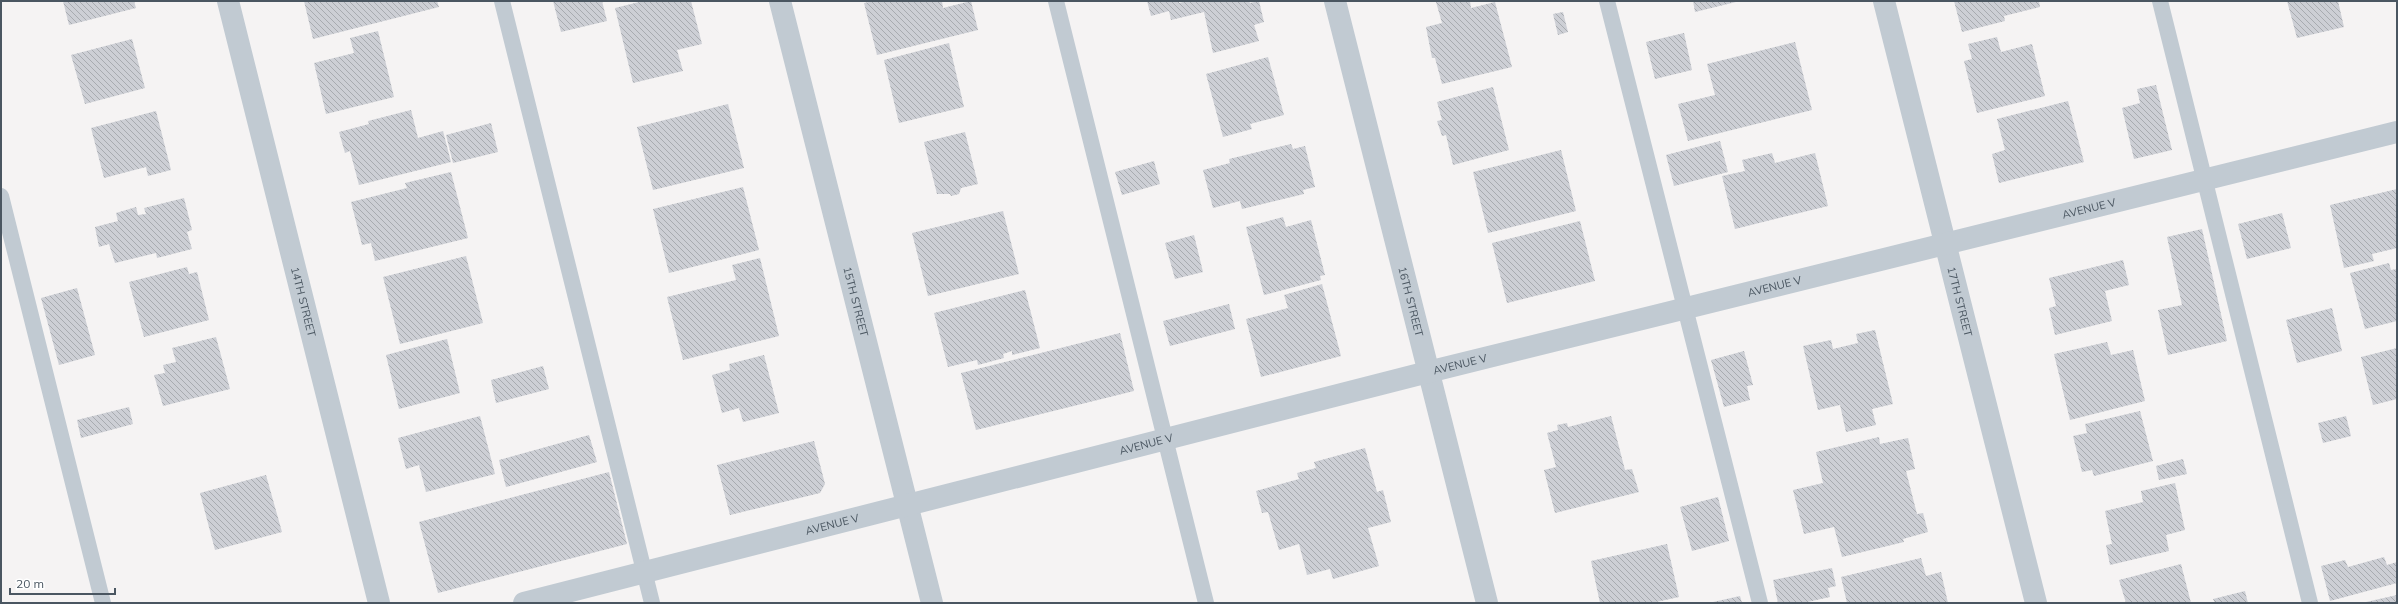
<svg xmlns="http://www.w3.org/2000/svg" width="2398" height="604" viewBox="0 0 2398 604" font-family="Mulish,sans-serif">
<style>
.building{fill:url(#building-back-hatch)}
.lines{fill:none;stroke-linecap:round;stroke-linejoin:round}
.lane{stroke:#c1cad2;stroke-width:16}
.street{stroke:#c1cad2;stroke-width:22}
.labels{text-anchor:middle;stroke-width:3.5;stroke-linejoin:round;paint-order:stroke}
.street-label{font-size:11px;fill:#4a5661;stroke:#fff}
</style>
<defs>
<pattern id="building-back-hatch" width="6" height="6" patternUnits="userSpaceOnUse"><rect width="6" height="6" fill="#cdcfd5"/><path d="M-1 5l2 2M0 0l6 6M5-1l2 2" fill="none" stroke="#a8abb0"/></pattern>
</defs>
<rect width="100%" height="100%" fill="#f5f3f3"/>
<path class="building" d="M63 1H134L136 8 69 25Z
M304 1H437L439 7 313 39Z
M553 1H602L607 21 561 32Z
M643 1H691L702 44 677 50 683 71 633 83 615 8Z
M873 1H942L943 8 971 1 978 30 877 55 864 3Z
M1147 1H1179V3L1187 1H1249L1250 3 1259 1 1264 22 1254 25 1259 41 1213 53 1204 12 1171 20 1169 11 1151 16Z
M1441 1H1470L1471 8 1495 2 1512 67 1442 84 1435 58H1432L1426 27 1442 23 1436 2Z
M1693 1H1736V2L1695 12Z
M1954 1H2039L2040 7 2004 16 2005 21 1962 32Z
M2287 1H2338L2344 27 2297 38Z
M1563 12 1568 32 1558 35 1553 14Z
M378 31 394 97 326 114 314 63 354 53 350 38Z
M1684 33 1692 70 1655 79 1646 42Z
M1997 37 2001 52 2032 44 2045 96 1977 113 1964 61 1972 59 1968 44Z
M132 39 145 88 85 104 71 55Z
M1795 42 1812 110 1688 141 1678 104 1715 95 1707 64Z
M949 43 964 107 899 123 884 60Z
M1268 57 1284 115 1250 124 1252 129 1223 137 1206 74Z
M2156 85 2172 150 2134 159 2122 108 2140 103 2137 89Z
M1493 87 1509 150 1453 165 1446 135 1442 136 1437 121 1442 120 1437 102Z
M2068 101 2084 162 1999 183 1992 154 2005 150 1997 119Z
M728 104 744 168 653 190 637 127Z
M411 110 418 138 443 131 451 162 359 185 350 151 345 153 339 132 369 124 368 121Z
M156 111 171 170 148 176 146 167 104 178 91 128Z
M491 123 498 152 453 163 446 135Z
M965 132 978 184 961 188 959 194 951 196 950 194H937L924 142Z
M1720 141 1728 172 1674 186 1666 155Z
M1291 144 1293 149 1305 146 1315 187 1303 190 1304 194 1242 209 1240 201 1213 208 1203 170 1230 163 1229 159Z
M1561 150 1576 211 1488 233 1473 172Z
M1772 153 1775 163 1815 153 1828 206 1735 229 1722 176 1745 171 1742 160Z
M1154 161 1160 184 1122 195 1115 172Z
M451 172 468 238 375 261 371 243 362 245 351 202 407 188 405 183Z
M743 187 759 250 669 273 653 209Z
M2397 189V248L2372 254 2374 261 2344 268 2330 205Z
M184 198 192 230 187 232 192 249 157 258 156 253 115 263 109 244 99 247 95 227 118 221 116 213 136 207 138 215 146 214 144 208Z
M1003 211 1019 274 928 296 912 233Z
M2282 213 2291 248 2247 259 2238 224Z
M1283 217 1286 227 1311 220 1325 275 1320 276 1321 280 1264 295 1246 227Z
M1580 221 1595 281 1507 303 1492 243Z
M2202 229 2227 341 2168 355 2158 310 2182 305 2167 237Z
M1194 235 1203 272 1175 279 1165 243Z
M466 256 483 323 400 344 383 277Z
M760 258 779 336 683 360 667 297 736 280 732 265Z
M2123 260 2129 285 2105 291 2112 321 2055 335 2049 308 2056 306 2049 278Z
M2389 263 2391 270 2397 269V321L2365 329 2350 273Z
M187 267 189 274 197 272 209 320 144 337 129 282Z
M1322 284 1341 356 1261 377 1246 319 1288 308 1284 295Z
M77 288 95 355 59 365 41 298Z
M1025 290 1040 348 1012 355V351L1003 354 1004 358 978 365 977 360 948 367 934 313Z
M1229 304 1235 329 1170 346 1163 321Z
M2332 308 2342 351 2297 363 2286 320Z
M1875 330 1893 404 1872 409 1876 425 1846 432 1840 405 1818 410 1803 346 1831 340 1833 349 1858 343 1856 334Z
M1120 333 1134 391 976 430 961 373Z
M216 337 230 389 163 406 154 375 165 373 163 365 176 362 172 348Z
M447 339 460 393 399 409 386 355Z
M2107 342 2111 355 2133 350 2145 401 2070 420 2054 354Z
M2397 348V399L2373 405 2361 357Z
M1744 351 1753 385 1747 386 1750 400 1724 407 1711 360Z
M764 355 779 413 743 422 739 408 722 413 712 375 730 370 729 364Z
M543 366 549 389 496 403 491 380Z
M129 407 133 424 81 438 77 420Z
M2140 411 2153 461 2094 476 2092 470 2082 472 2073 436 2087 433 2085 424Z
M480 416 495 474 426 492 419 465 406 469 398 438Z
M1611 416 1625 470 1632 469 1639 492 1555 513 1544 470 1556 467 1547 433 1558 430 1557 425 1567 423 1568 427Z
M2346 416 2351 436 2323 443 2318 423Z
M589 435 597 462 506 487 499 460Z
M1879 437 1880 444 1908 438 1915 469 1906 471 1917 514 1923 513 1928 532 1903 539 1904 542 1842 557 1834 527 1804 534 1793 490 1823 483 1816 452Z
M814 441 825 484 820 493 730 515 717 465Z
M1365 448 1377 492 1383 490 1391 522 1368 528 1379 566 1333 579 1330 569 1307 575 1299 544 1279 550 1268 512 1262 513 1256 491 1299 479 1297 473 1316 468 1314 462Z
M2183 459 2187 474 2159 480 2156 466Z
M609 472 627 544 438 593 419 522Z
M266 475 282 532 215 550 200 493Z
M2175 483 2185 530 2166 535 2169 551 2110 565 2106 545 2112 544 2105 511 2143 502 2141 491Z
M1718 497 1729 541 1692 551 1680 507Z
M1667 544 1679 597 1652 603H1600L1591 561Z
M2384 557 2387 565 2397 562V583L2330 601 2321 566 2345 560 2348 567Z
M1921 558 1926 576 1941 572 1948 603H1847L1841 577Z
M2181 564 2191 603H2126L2119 580Z
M1832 568 1836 586 1828 588 1830 597 1803 603H1778L1773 580Z
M2245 591 2248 603H2215L2213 599Z
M2397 595V603H2366V602Z
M1740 596 1742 603H1713V602Z"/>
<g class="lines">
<path class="lane" d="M502 1 652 603
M1056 1 1206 603
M1607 1 1760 603
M2160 1 2310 603
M1 196 103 603"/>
<g class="street">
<path id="s1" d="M228 1 379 603"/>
<path id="s2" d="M780 1 932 603"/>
<path id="s3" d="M1335 1 1487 603"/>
<path id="s4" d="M1884 1 2036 603"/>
<path id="s5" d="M524 603 1428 372 2397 132"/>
</g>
</g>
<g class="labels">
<g class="street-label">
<text dy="4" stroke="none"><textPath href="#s5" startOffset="1614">AVENUE V</textPath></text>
<text dy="4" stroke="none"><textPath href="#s5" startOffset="1290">AVENUE V</textPath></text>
<text dy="4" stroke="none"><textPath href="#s1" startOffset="310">14TH STREET</textPath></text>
<text dy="4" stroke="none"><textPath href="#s2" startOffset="310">15TH STREET</textPath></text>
<text dy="4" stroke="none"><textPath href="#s3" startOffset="310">16TH STREET</textPath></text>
<text dy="4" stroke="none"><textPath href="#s4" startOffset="310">17TH STREET</textPath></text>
<text dy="4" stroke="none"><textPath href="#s5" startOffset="966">AVENUE V</textPath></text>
<text dy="4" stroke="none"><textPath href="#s5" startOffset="642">AVENUE V</textPath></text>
<text dy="4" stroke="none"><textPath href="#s5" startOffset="318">AVENUE V</textPath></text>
</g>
</g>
<rect width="2398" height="604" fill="none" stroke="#4a5661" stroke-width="4"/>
<path d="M10 588v6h105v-6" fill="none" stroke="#4a5661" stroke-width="2"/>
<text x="16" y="588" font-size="12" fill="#4a5661" stroke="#ffffff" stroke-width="3" paint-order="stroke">20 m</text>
</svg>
